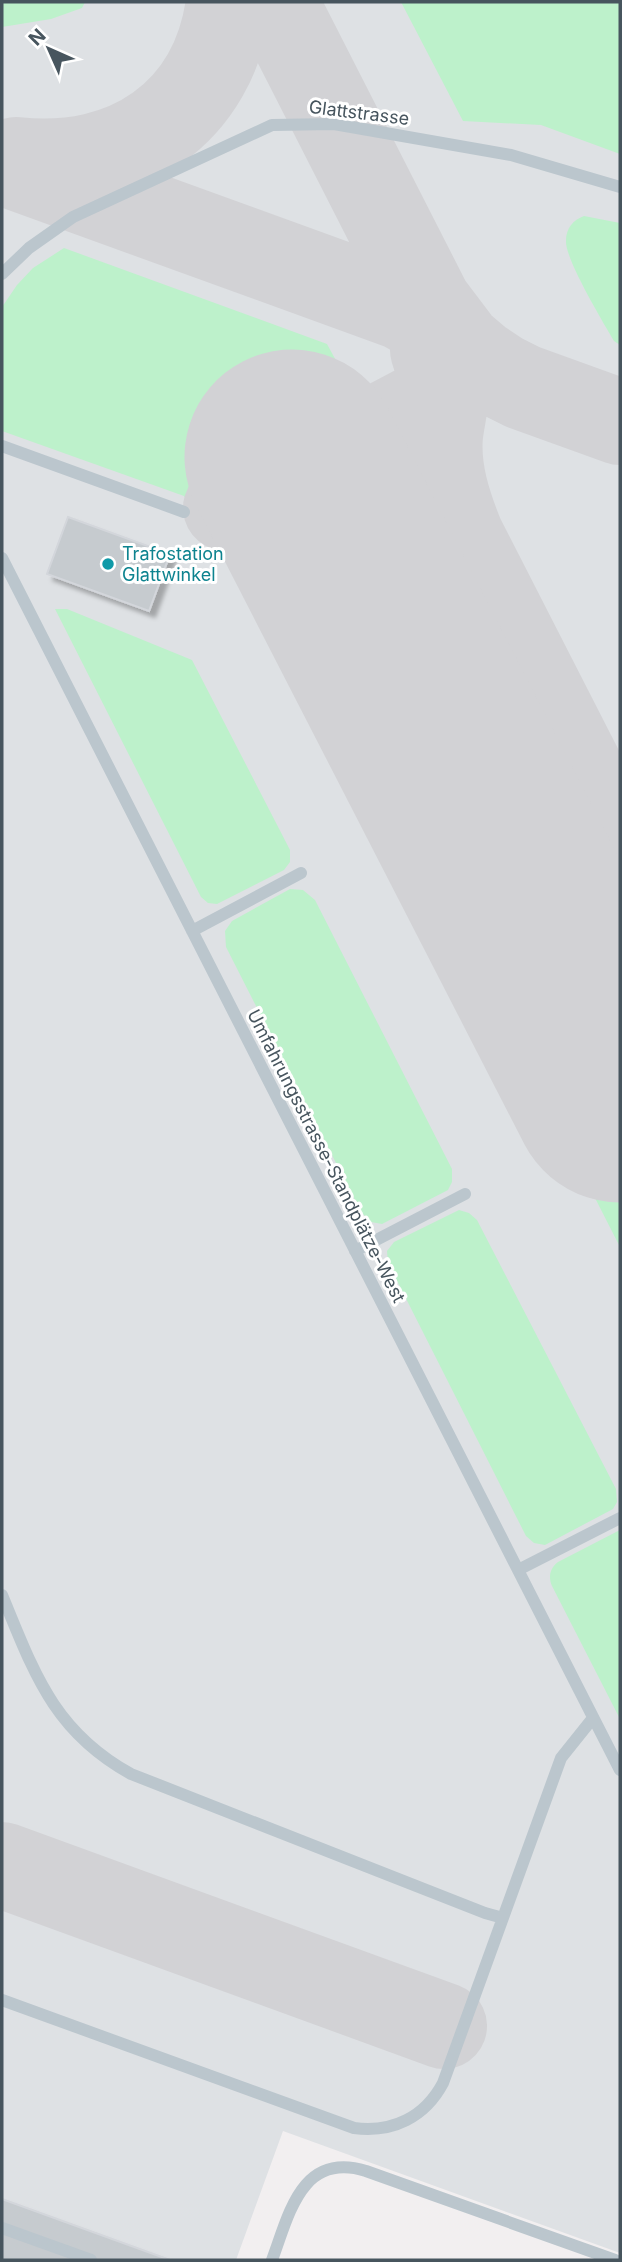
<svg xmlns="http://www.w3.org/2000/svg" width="622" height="2262" viewBox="0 0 622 2262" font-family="Inter,sans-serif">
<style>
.airport{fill:#dee1e4}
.green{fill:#bdf1cb}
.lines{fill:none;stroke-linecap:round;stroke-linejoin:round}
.taxiway{stroke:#d2d2d5;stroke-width:86}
.runway{stroke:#d2d2d5;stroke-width:215}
.building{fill:#c6cbcf;stroke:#d3d6db;stroke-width:2;filter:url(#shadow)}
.service{stroke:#bbc6cd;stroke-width:12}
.culture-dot{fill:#0f9aa8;stroke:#fff;stroke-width:2.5}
.labels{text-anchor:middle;stroke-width:6;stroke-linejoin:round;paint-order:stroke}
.street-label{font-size:18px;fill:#47555e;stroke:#fff}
.culture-label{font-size:18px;fill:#0d838f;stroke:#fff;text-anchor:start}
</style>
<defs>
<filter id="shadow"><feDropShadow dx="6" dy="6" stdDeviation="2" flood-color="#0004"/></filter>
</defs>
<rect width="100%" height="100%" fill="#f2eff0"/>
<path class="airport" d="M2 2H620V2253L283 2131 236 2260H122L2 2217Z"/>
<path class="green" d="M2 2H85L82 8 51 19 2 27Z
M401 2H620V154L541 125 463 121Z
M584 216 620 223V345L614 341C603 322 565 259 566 241 566 228 573 220 584 216Z
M64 248 327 344 358 401C360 411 358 418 351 424L190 505 184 496 2 431V307L17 285 33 268Z
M366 457 620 955V1247L248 517 283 499 343 617 392 594 332 475Z
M55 609H67L192 660 290 850V862L284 870 217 904 208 903 201 897Z
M290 889 303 890 315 900 452 1169V1182L448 1190 382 1224 371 1222 361 1212 226 947 225 931 232 921Z
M459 1210 469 1213 477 1220 616 1489 617 1502 613 1509 545 1545 534 1543 526 1536 388 1263 387 1251 394 1242Z
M620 1530V1719L552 1586C548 1577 550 1568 558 1562Z"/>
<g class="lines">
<path class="taxiway" d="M275 2 429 304 457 341
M16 160C126 172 214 114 229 2
M2 162 402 307 441 329 480 362 501 376 523 387 620 422
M425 296C437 325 448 355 447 386 446 403 442 419 440 435 437 470 448 504 461 536L620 847
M226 508 446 392 433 350
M2 1865 444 2026"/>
<path class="runway" d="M292 457 620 1095"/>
</g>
<path class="building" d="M68 517 170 554 149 611 47 574Z
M2 2199 170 2260H2Z"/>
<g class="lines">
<path class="service" d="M2 274 29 248 73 217 272 125 334 124 511 155 620 187
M2 446 184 512
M2 558 620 1770
M192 931 301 873
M355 1251 465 1194
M518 1570 620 1518
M2 1595C34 1672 53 1731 131 1774L485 1913 503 1918
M2 2000 354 2128C393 2133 425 2117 443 2083L561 1758 593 1718
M2 2228 91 2260
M272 2260C289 2215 301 2151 366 2171L615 2260"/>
</g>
<circle class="culture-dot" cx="108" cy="564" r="7"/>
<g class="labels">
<g class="street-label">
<text transform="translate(359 113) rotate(7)" y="6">Glattstrasse</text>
<text transform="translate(326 1156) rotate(63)" y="6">Umfahrungsstrasse-Standplätze-West</text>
</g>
<g class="culture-label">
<text x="122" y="560">Trafostation<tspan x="122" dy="21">Glattwinkel</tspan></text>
</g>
</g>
<rect width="622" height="2262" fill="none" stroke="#47555e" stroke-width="7"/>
<g transform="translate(49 49) rotate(315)" stroke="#ffffff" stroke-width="5" paint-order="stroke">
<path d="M0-5L12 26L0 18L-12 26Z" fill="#47555e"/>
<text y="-10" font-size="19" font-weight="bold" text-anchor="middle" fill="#47555e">N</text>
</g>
</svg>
